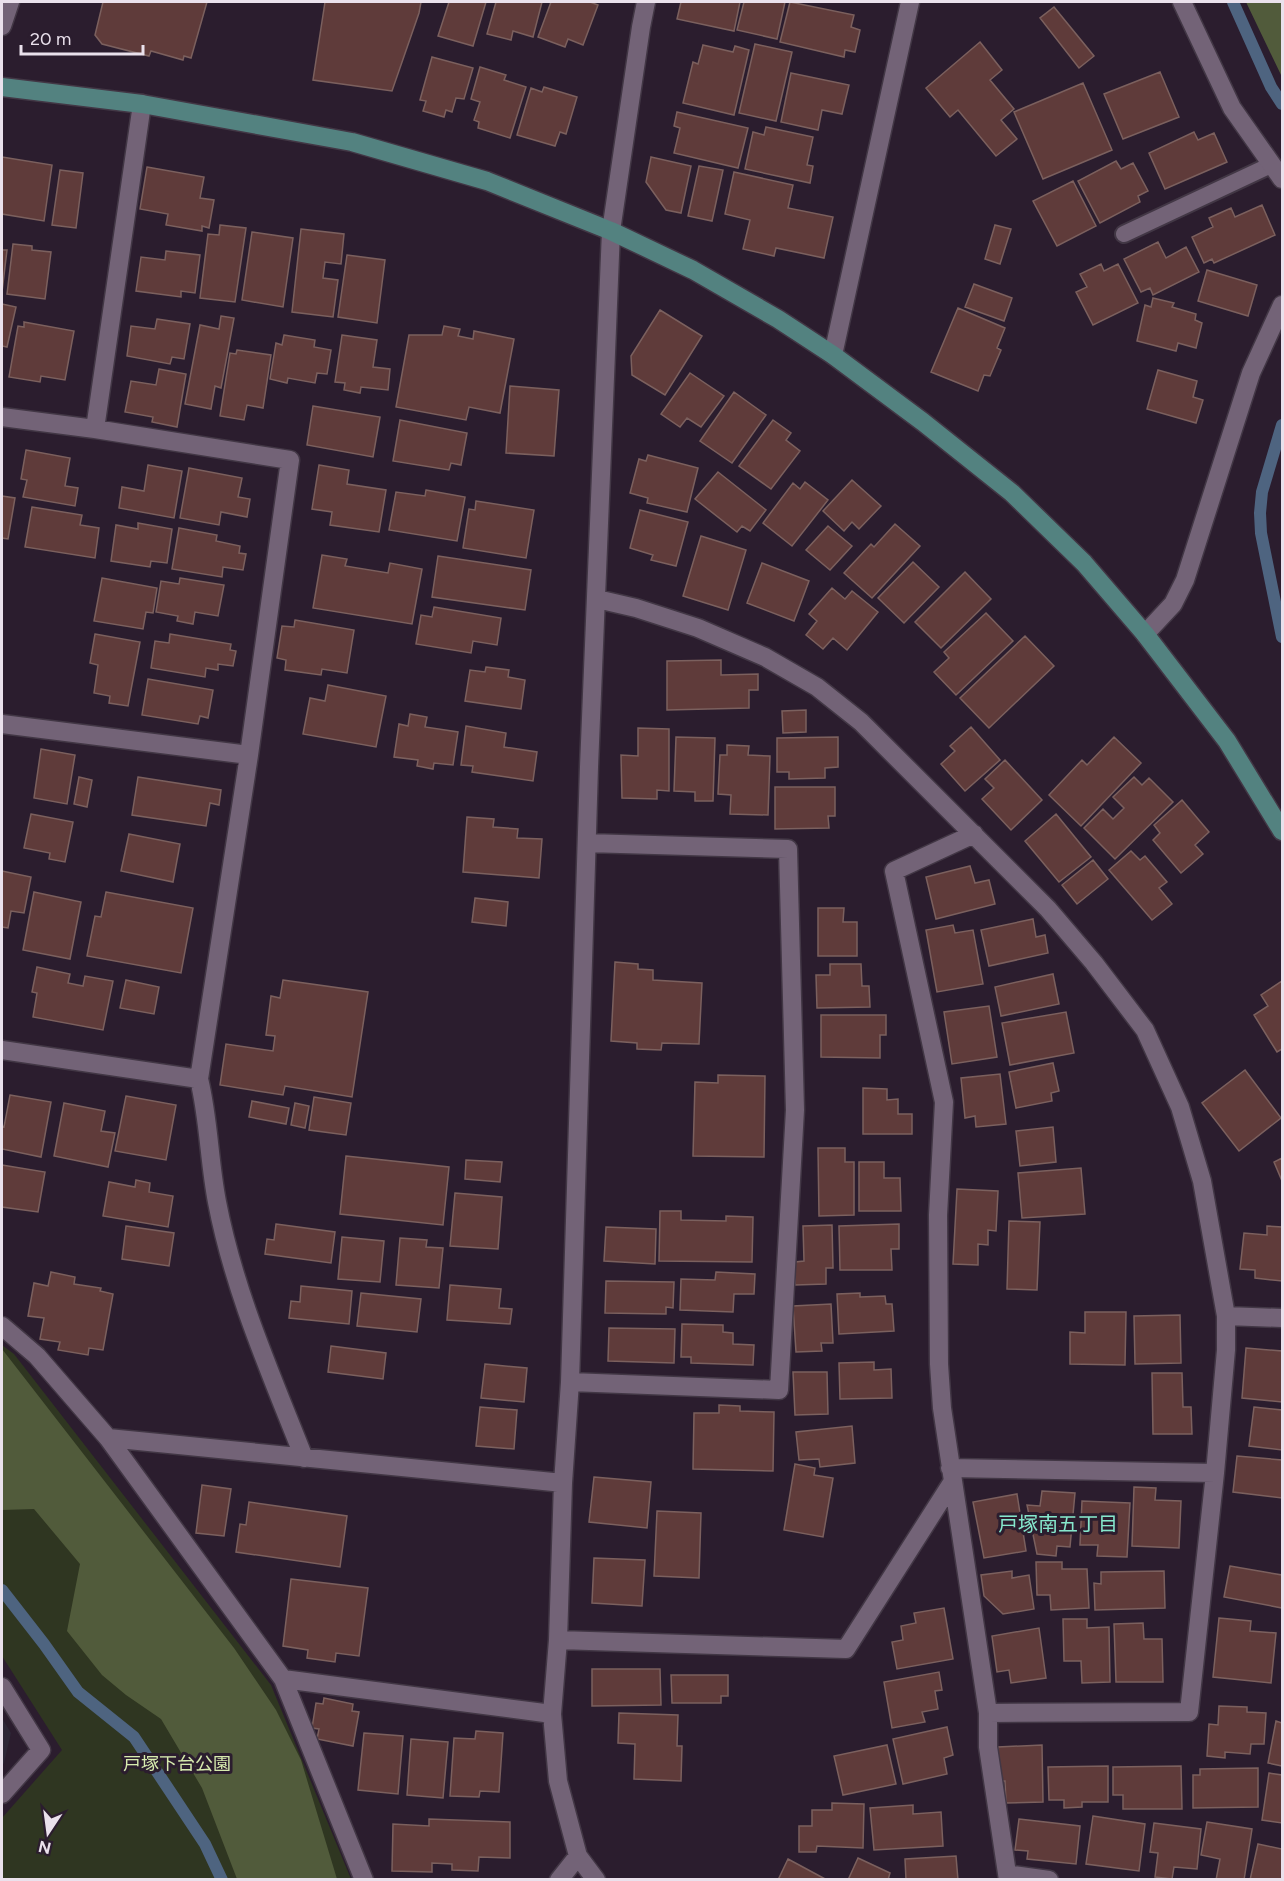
<svg xmlns="http://www.w3.org/2000/svg" width="1284" height="1881" viewBox="0 0 1284 1881" font-family="Figtree,'Noto Sans JP',sans-serif">
<style>
.education{fill:#2e2737}
.green{fill:#2f3621}
.forest{fill:#515b3b}
.lines{fill:none;stroke-linecap:round;stroke-linejoin:round}
.stream{stroke:#4e6480;stroke-width:12}
.building{fill:#5f3b3a;stroke:#7b605e;stroke-width:1.5}
.lane-casing{stroke:#423745;stroke-width:20}
.street-casing{stroke:#423745;stroke-width:21}
.secondary-casing{stroke:#423745;stroke-width:21}
.lane{stroke:#736377;stroke-width:16}
.street{stroke:#736377;stroke-width:18}
.secondary{stroke:#538280;stroke-width:18}
.labels{text-anchor:middle;stroke-width:6;stroke-linejoin:round;paint-order:stroke}
.park-label{font-size:18px;fill:#d7ebae;stroke:#2b1d2e}
.neighbourhood-label{font-size:20px;fill:#86e7cc;stroke:#2b1d2e}
</style>
<rect width="100%" height="100%" fill="#2b1d2e"/>
<path class="education" d="M2 1718 11 1733 4 1763 2 1766Z"/>
<path class="green" d="M2 1345 14 1354 271 1685 351 1879H2V1818L62 1750 2 1656Z"/>
<path class="forest" d="M1246 2H1282V77Z
M2 1349 234 1648 276 1710 301 1760 337 1879H237L202 1788 161 1719 126 1695 102 1675 67 1631 80 1564 34 1509 2 1510Z"/>
<g class="lines">
<path class="stream" d="M1233 2 1271 87 1282 104
M1282 425 1262 492 1260 513 1261 533 1282 637
M2 1590 44 1644 78 1692 134 1737 205 1844 222 1880"/>
</g>
<path class="building" d="M103 2H207L191 58 184 56 183 60 151 51 149 56 102 44 95 35Z
M325 2H421L419 13 392 91 313 80Z
M449 2H486L473 46 438 36Z
M496 2H542L533 37 513 31 511 40 487 34Z
M551 2H590L598 5 583 45 568 39 565 47 538 37Z
M681 2H740L734 31 677 19Z
M744 2H785L777 39 737 30Z
M790 2 854 15 851 27 860 30 855 52 845 50 844 57 780 42Z
M1054 7 1094 56 1079 68 1040 18Z
M980 42 1002 70 990 80 1014 109 1001 120 1017 139 996 156 958 110 950 117 926 88Z
M755 44 792 52 776 121 739 113Z
M703 45 733 52 735 46 749 50 734 115 683 103 693 62 698 64Z
M432 57 473 68 464 99 456 98 452 112 446 110 444 117 423 111 426 101 420 100Z
M480 67 506 75 504 80 526 87 510 138 478 128 479 122 474 120 480 102 471 99Z
M1160 72 1179 117 1123 139 1104 94Z
M791 73 849 85 842 114 822 110 818 130 781 122Z
M1083 83 1112 150 1043 179 1014 112Z
M544 87 577 97 566 134 560 132 555 146 517 135 531 88 542 92Z
M677 112 748 128 738 168 674 153 680 128 674 126Z
M766 127 813 137 807 165 813 166 810 183 745 169 753 132 764 135Z
M1194 132 1198 140 1214 133 1227 162 1165 189 1149 153Z
M2 157 52 165 44 221 2 214Z
M651 157 691 166 681 213 666 210 646 182Z
M1116 161 1121 169 1133 163 1148 191 1138 196 1140 202 1100 223 1078 181Z
M699 166 723 170 712 221 688 216Z
M147 167 204 177 200 198 214 200 209 228 202 226V231L166 225 168 214 140 209Z
M60 170 83 173 76 228 52 225Z
M734 172 793 185 788 208 833 217 824 258 776 248 774 256 743 249 750 220 725 214Z
M1073 181 1096 226 1057 246 1033 201Z
M1262 205 1275 235 1214 263 1212 259 1204 263 1192 237 1213 227 1209 218 1231 208 1235 217Z
M220 225 246 228 235 302 200 298 208 234 219 235Z
M995 225 1011 229 1000 264 985 259Z
M301 229 344 234 341 264 325 262 323 278 338 280 333 317 292 312Z
M252 232 293 238 283 307 242 300Z
M1158 242 1166 258 1186 247 1199 272 1153 295 1150 288 1141 292 1124 259Z
M13 244 32 246V250L51 252 45 299 7 294Z
M2 250H7L2 292Z
M166 251 200 255 195 293 181 291V297L136 291 141 257 165 260Z
M347 255 385 260 377 323 338 317Z
M1101 264 1104 271 1118 264 1138 303 1093 325 1076 292 1087 287 1080 274Z
M1207 270 1257 285 1248 316 1198 301Z
M974 284 1012 298 1004 321 965 307Z
M1153 298 1174 303 1172 307 1196 314 1195 320 1202 323 1196 348 1178 343 1176 351 1137 341 1145 305 1151 307Z
M2 304 16 307 7 347 2 346Z
M958 308 1005 328 997 348 1001 350 990 376 984 375 978 391 931 372Z
M660 310 702 336 665 395 632 375 631 356Z
M221 316 234 318 221 388 215 386 211 409 185 404 200 325 219 329Z
M157 319 190 324 184 359 172 357 170 364 127 356 131 326 155 329Z
M24 322 74 331 65 380 41 376 40 382 9 377 18 326 24 327Z
M444 326 460 329 458 336 473 339 474 331 514 339 500 413 469 407 466 420 396 407 409 335H442Z
M284 335 315 340 314 347 331 350 327 374 317 373 315 383 288 378 287 383 270 379 276 343 282 345Z
M342 335 377 340 373 367 390 369 388 390 361 387 360 393 344 390 345 383 335 382Z
M237 350 271 355 263 408 247 405 244 420 220 416 230 353 236 354Z
M159 369 186 374 177 427 152 422 153 417 125 412 131 381 156 385Z
M1158 370 1197 381 1193 397 1203 400 1196 423 1147 409Z
M690 373 724 396 701 427 687 418 680 427 661 414Z
M510 386 559 390 554 456 506 453Z
M734 392 766 415 732 463 700 441Z
M313 406 380 417 373 457 307 445Z
M400 420 467 433 461 465 451 463 449 470 393 461Z
M773 420 791 433 786 440 800 451 771 489 739 466Z
M26 450 70 458 65 486 78 488 75 506 23 497 27 480 21 479Z
M648 455 698 468 687 512 647 503 648 498 630 493 639 459 646 461Z
M148 465 182 471 174 518 119 508 122 487 144 491Z
M319 465 349 470 347 484 386 490 379 532 330 525 332 512 312 509Z
M189 468 242 478 238 497 250 499 247 517 221 512 219 525 180 518Z
M718 472 766 510 750 531 742 526 737 532 695 499Z
M852 480 881 506 859 529 852 522 844 531 823 511Z
M805 482 828 500 792 546 763 523 793 483 800 489Z
M426 490 465 497 457 541 389 530 396 492 425 496Z
M2 496 15 498 8 539 2 538Z
M476 501 534 510 526 558 463 548 469 509 475 510Z
M32 507 82 515 80 525 99 528 95 558 25 547Z
M640 510 688 522 676 566 651 560 653 555 630 548Z
M138 523 172 529 167 563 151 561 150 567 111 561 116 525 138 529Z
M895 524 920 546 872 598 844 573 871 544 874 547Z
M828 526 852 546 830 570 806 550Z
M179 528 217 535 216 541 240 546 239 553 246 554 243 570 223 567 222 577 172 569Z
M701 536 746 550 728 610 683 596Z
M322 555 347 559 345 566 388 573 390 563 422 569 412 624 313 608Z
M438 556 531 570 525 610 432 597Z
M913 562 939 587 904 623 878 598Z
M762 563 809 581 794 621 747 603Z
M965 572 991 599 941 648 915 622Z
M102 578 157 588 153 613 146 612 143 629 94 621Z
M180 578 224 585 218 616 195 612 193 624 177 621 178 616 156 612 161 581 179 584Z
M832 588 845 599 852 591 878 612 847 650 833 638 823 649 806 635 817 621 809 614Z
M434 607 501 618 497 645 473 641 471 653 416 644 421 615 432 617Z
M986 613 1013 641 956 695 934 672 949 658 944 652Z
M295 620 354 630 347 673 322 669 321 675 285 670 286 660 277 658 282 626 294 627Z
M95 634 140 642 128 706 109 703 110 696 94 693 98 665 90 663Z
M170 634 231 644 230 650 236 651 233 666 218 664V670L206 668 205 677 151 668 155 641 169 643Z
M1025 636 1054 666 989 728 960 698Z
M721 660V675L758 674V690H749V708L667 710V661Z
M486 667 509 670 508 677 525 680 521 709 465 701 470 670 485 672Z
M148 679 213 690 208 718 200 716 198 724 142 715Z
M328 685 386 696 376 747 303 734 310 698 325 701Z
M806 710V732L783 733 782 711Z
M410 714 427 717 425 727 458 732 453 765 434 763 433 769 417 766 418 760 394 757 399 724 408 726Z
M466 726 506 733 504 747 537 752 533 781 472 772 473 766 461 765Z
M971 727 1000 760 965 791 941 764 955 751 950 746Z
M638 728 669 729V791L657 790V799L622 798 621 755 638 756Z
M676 737 715 738 713 801H695V792L674 791Z
M838 737V767L825 768V778L789 779V772H777V738Z
M1114 737 1141 763 1081 826 1049 795 1082 760 1087 765Z
M727 745 749 746 748 755 770 756 768 815 730 814 731 795 718 794 720 755H727Z
M41 749 75 755 67 804 34 798Z
M1005 760 1042 800 1011 830 982 799 994 788 985 779Z
M79 777 92 780 87 807 74 804Z
M138 777 221 790 219 805 210 803 206 826 132 815Z
M1134 777 1142 785 1149 778 1173 802 1115 859 1084 828 1103 809 1113 819 1124 808 1113 797Z
M775 787H835V816H828L829 828 775 829Z
M1182 800 1209 832 1195 845 1203 854 1181 873 1153 840 1160 833 1154 825Z
M31 814 73 822 65 862 49 859 50 853 24 848Z
M1056 814 1091 857 1059 882 1025 841Z
M467 817 494 819 493 827 518 829 517 838 542 839 539 878 463 872Z
M129 834 180 844 173 882 121 871Z
M1131 851 1140 860 1145 856 1167 882 1159 888 1172 904 1152 920 1109 870Z
M1093 860 1108 879 1077 904 1062 885Z
M970 866 975 883 989 880 995 904 936 919 926 877Z
M2 871 31 877 24 913 11 911 8 928 2 927Z
M34 892 81 902 70 959 23 950Z
M106 892 193 908 181 973 87 956 95 916 101 917Z
M475 898 508 902 506 926 472 922Z
M818 908H844L843 922H857V956H818Z
M1033 919 1036 937 1045 935 1048 953 989 966 981 930Z
M953 925 955 933 973 930 983 984 937 992 926 930Z
M615 962 638 964V969L653 970V980L702 983 699 1044 662 1043 661 1050 637 1049V1043L611 1041Z
M830 964H861L862 986H869L870 1007 817 1008 816 975H830Z
M37 967 70 974 68 983 83 986 85 976 113 981 103 1030 33 1017 37 993 32 992Z
M1053 974 1059 1004 1001 1016 995 987Z
M126 980 159 987 154 1014 120 1008Z
M283 980 368 992 352 1097 285 1086 283 1095 220 1085 226 1044 273 1051 275 1036 266 1035 271 996 280 998Z
M1282 981V1049L1277 1052 1254 1015 1268 1006 1261 995Z
M989 1006 997 1057 952 1064 944 1012Z
M1066 1012 1074 1053 1010 1065 1002 1023Z
M821 1015H886V1035H880V1058L821 1057Z
M1053 1063 1059 1091 1051 1093 1052 1101 1016 1108 1009 1072Z
M1245 1070 1281 1118 1239 1151 1202 1103Z
M1000 1074 1006 1124 976 1127 975 1116 965 1118 961 1078Z
M718 1075 765 1076 764 1157 693 1156 695 1082 718 1083Z
M863 1088 887 1089V1100L898 1099V1114H912V1134H863Z
M10 1095 51 1102 41 1157 2 1149V1126L4 1127Z
M126 1096 176 1105 166 1160 115 1151Z
M314 1097 351 1103 346 1135 309 1130Z
M252 1101 289 1108 286 1124 249 1117Z
M64 1103 105 1111 101 1131 115 1133 108 1167 54 1156Z
M295 1103 309 1106 305 1128 291 1125Z
M1053 1127 1056 1162 1020 1166 1016 1131Z
M818 1148H845V1162H854V1215L819 1216Z
M346 1156 449 1167 443 1225 340 1214Z
M1282 1158V1181L1274 1162Z
M466 1160 502 1162 500 1182 465 1179Z
M859 1162H884V1178H900L901 1211H859Z
M2 1165 45 1172 38 1212 2 1207Z
M1081 1168 1085 1214 1022 1218 1018 1173Z
M136 1180 150 1183 149 1192 173 1196 168 1227 103 1216 109 1182 135 1187Z
M957 1189 998 1191 996 1231 988 1230V1245L978 1244V1265L953 1264Z
M455 1193 502 1197 498 1249 450 1246Z
M660 1211H681V1220L726 1221V1216L753 1217 752 1262 659 1261Z
M1009 1221 1040 1222 1037 1290 1007 1289Z
M276 1224 335 1232 331 1263 265 1254 267 1239 274 1240Z
M899 1224V1249H891L892 1270H840L839 1226Z
M832 1225 833 1268H826V1284L795 1285V1262L804 1261 803 1226Z
M126 1226 174 1233 169 1266 122 1259Z
M1267 1226 1282 1227V1281L1255 1278V1270L1240 1269 1244 1233 1267 1235Z
M606 1227 656 1229 655 1264 604 1261Z
M342 1237 384 1241 380 1282 338 1279Z
M400 1238 427 1240 426 1247 443 1248 439 1288 396 1285Z
M51 1272 75 1277 74 1284 101 1288 100 1291 113 1294 103 1350 89 1348 88 1355 58 1350 60 1342 40 1339 44 1318 28 1316 34 1283 48 1286Z
M716 1272 755 1274 754 1294H734L733 1312 680 1310 681 1279 715 1280Z
M606 1281 674 1282 673 1308 666 1307V1314L605 1313Z
M450 1285 501 1289 499 1308 512 1309 510 1324 447 1320Z
M301 1286 352 1291 349 1324 289 1318 291 1301 300 1302Z
M361 1293 421 1299 417 1332 357 1326Z
M860 1293V1297L885 1296 886 1304H892L894 1331 839 1334 837 1294Z
M831 1304 833 1343H821L822 1351 796 1352 793 1306Z
M1085 1312H1126L1125 1365 1070 1364V1332L1085 1333Z
M1180 1315 1181 1363 1135 1364 1134 1316Z
M682 1324 723 1325V1332L733 1333V1344L754 1345 753 1365 691 1363V1357H681Z
M609 1328 675 1329 674 1363 608 1361Z
M331 1346 386 1353 383 1379 328 1372Z
M1246 1348 1282 1351V1402L1242 1398Z
M874 1362V1370L891 1369 892 1398 840 1399 839 1363Z
M485 1364 527 1368 524 1402 481 1398Z
M793 1372H827L828 1414 795 1415Z
M1152 1373H1182L1183 1407H1191L1192 1434H1153Z
M719 1405 740 1406V1411L774 1412 773 1471 693 1469 694 1413H719Z
M480 1407 517 1410 514 1449 476 1446Z
M1254 1407 1282 1410V1450L1249 1446Z
M852 1426 855 1463 820 1467 819 1459 799 1460 796 1432Z
M1237 1456 1282 1460V1498L1233 1492Z
M795 1464 815 1468 814 1475 833 1478 823 1537 784 1530Z
M594 1477 651 1482 647 1528 589 1522Z
M202 1485 231 1489 224 1536 196 1533Z
M1134 1487 1156 1488 1155 1500 1181 1501 1179 1548 1132 1546Z
M1042 1491 1075 1493 1070 1547 1057 1546 1056 1556 1037 1554 1027 1505 1040 1506Z
M1017 1494 1026 1551 984 1558 973 1502Z
M1082 1501 1130 1503 1127 1557 1097 1556 1098 1545H1080Z
M249 1502 347 1516 340 1567 236 1552 240 1524 246 1525Z
M657 1511 701 1513 699 1578 654 1576Z
M594 1558 645 1560 642 1606 592 1603Z
M1036 1562H1062V1569H1087L1089 1608 1051 1610 1050 1595H1037Z
M1230 1566 1282 1575V1608L1224 1597Z
M1012 1571V1578L1029 1575 1034 1609 1003 1614 984 1596 981 1575Z
M1164 1571 1165 1608 1095 1610 1094 1583 1101 1584V1572Z
M291 1579 368 1588 359 1656 336 1653 335 1662 307 1658 308 1650 283 1646Z
M944 1608 953 1659 897 1669 892 1642 903 1640 901 1626 916 1623 914 1613Z
M1219 1618 1251 1621 1250 1631 1276 1633 1271 1683 1213 1677Z
M1063 1619H1087V1628L1109 1627 1110 1682 1082 1683 1081 1661H1064Z
M1143 1623 1144 1639H1162L1163 1682H1116L1114 1624Z
M1039 1628 1046 1678 1011 1683 1009 1670 997 1672 992 1636Z
M592 1669H660L661 1705 592 1706Z
M939 1672 942 1690 935 1691 938 1709 922 1712 925 1722 892 1728 884 1682Z
M671 1675H728V1696H721V1703H672Z
M324 1698 353 1704 352 1711 359 1712 353 1746 317 1739 319 1729 312 1728 316 1703 323 1704Z
M1219 1706 1247 1707V1712L1266 1713 1264 1744H1251L1250 1754 1225 1752V1758L1207 1756 1209 1724 1218 1725Z
M619 1713 678 1715 677 1746H682L681 1781 634 1779 635 1744 618 1743Z
M1276 1721 1282 1723V1766L1268 1763Z
M947 1727 953 1755 944 1758 947 1774 903 1784 893 1739Z
M476 1731 503 1733 499 1792 480 1791 479 1797 450 1796 454 1738 475 1739Z
M364 1733 403 1736 398 1794 358 1790Z
M411 1739 448 1742 443 1798 407 1795Z
M887 1745 896 1784 843 1795 834 1756Z
M1042 1745 1043 1802 1006 1803 1005 1781H999L998 1747Z
M1108 1766V1802H1082V1807L1064 1808V1800H1049L1048 1767Z
M1181 1766 1182 1809H1123V1795H1113V1767Z
M1258 1768V1807L1193 1808V1775H1200V1769Z
M1269 1773 1282 1775V1823L1262 1820Z
M832 1803 864 1804 863 1848 817 1846 816 1852H799V1826H812V1810H832Z
M913 1805V1814L941 1812 943 1846 874 1850 870 1808Z
M1093 1816 1145 1824 1139 1871 1086 1864Z
M429 1819 510 1822V1858L479 1857 478 1871 452 1870V1864L432 1863V1872L392 1871 393 1824 429 1826Z
M1019 1819 1080 1826 1076 1864 1027 1859 1028 1851 1015 1850Z
M1207 1822 1252 1829 1244 1880H1216L1220 1859 1201 1855Z
M1154 1823 1201 1829 1197 1869 1174 1867 1172 1879 1155 1877 1158 1853 1150 1852Z
M1258 1844 1282 1849V1880H1250Z
M956 1856 958 1880H906L905 1859Z
M858 1858 890 1873 888 1880H848Z
M788 1859 827 1880H778Z"/>
<g class="lines">
<defs>
<path id="lane" d="M1124 234 1271 165"/>
<path id="street" d="M1182 2 1232 108 1282 179
M2 26 10 2
M833 355 910 2
M2 417 95 429 290 460 249 755 199 1079C209 1120 209 1161 217 1202 234 1291 271 1374 304 1458
M95 429 142 104
M597 599 636 608 698 628 765 657 817 687 861 722 1048 909 1094 963 1145 1030 1180 1107 1202 1181 1226 1316V1350L1215 1473 1189 1712 988 1713
M1145 634 1173 604 1185 580 1251 373 1282 305
M2 724 249 755
M974 834 894 871 944 1102 938 1215 939 1364 942 1408 988 1713V1747L1008 1880
M2 1050 199 1079
M1226 1316 1282 1318
M2 1326 37 1356 108 1438 283 1679 552 1714
M570 1382 779 1390 795 1110 788 849 587 843
M108 1438 563 1483
M950 1468 1215 1473
M558 1640 846 1649 953 1481
M283 1679 364 1880
M2 1687 41 1750 2 1794
M1007 1874 1049 1880
M559 1880 578 1856
M596 1880 578 1856 558 1781 552 1714 558 1640 563 1483 570 1382 589 767 611 231 641 27 646 2"/>
<path id="secondary" d="M2 87 142 104 352 142 487 181 611 231 693 270 778 319 833 355 923 422 1012 493 1084 563 1145 634 1227 741 1282 831"/>
</defs>
<use href="#lane" class="lane-casing"/>
<use href="#street" class="street-casing"/>
<use href="#secondary" class="secondary-casing"/>
<use href="#lane" class="lane"/>
<use href="#street" class="street"/>
<use href="#secondary" class="secondary"/>
</g>
<g class="labels">
<g class="park-label">
<text x="177" y="1770">戸塚下台公園</text>
</g>
<g class="neighbourhood-label">
<text x="1058" y="1531">戸塚南五丁目</text>
</g>
</g>
<rect width="1284" height="1881" fill="none" stroke="#eae1ec" stroke-width="6"/>
<g transform="translate(48 1833) rotate(193)" stroke="#2b1d2e" stroke-width="4.5" paint-order="stroke">
<path d="M0-4.5L10 22L0 15L-10 22Z" fill="#eae1ec"/>
<text y="-9" font-size="16" font-weight="bold" text-anchor="middle" fill="#eae1ec">N</text>
</g>
<path d="M21 45v9h122v-9" fill="none" stroke="#eae1ec" stroke-width="3"/>
<text x="30" y="45" font-size="18" fill="#eae1ec" stroke="#2b1d2e" stroke-width="4.5" paint-order="stroke">20 m</text>
</svg>
